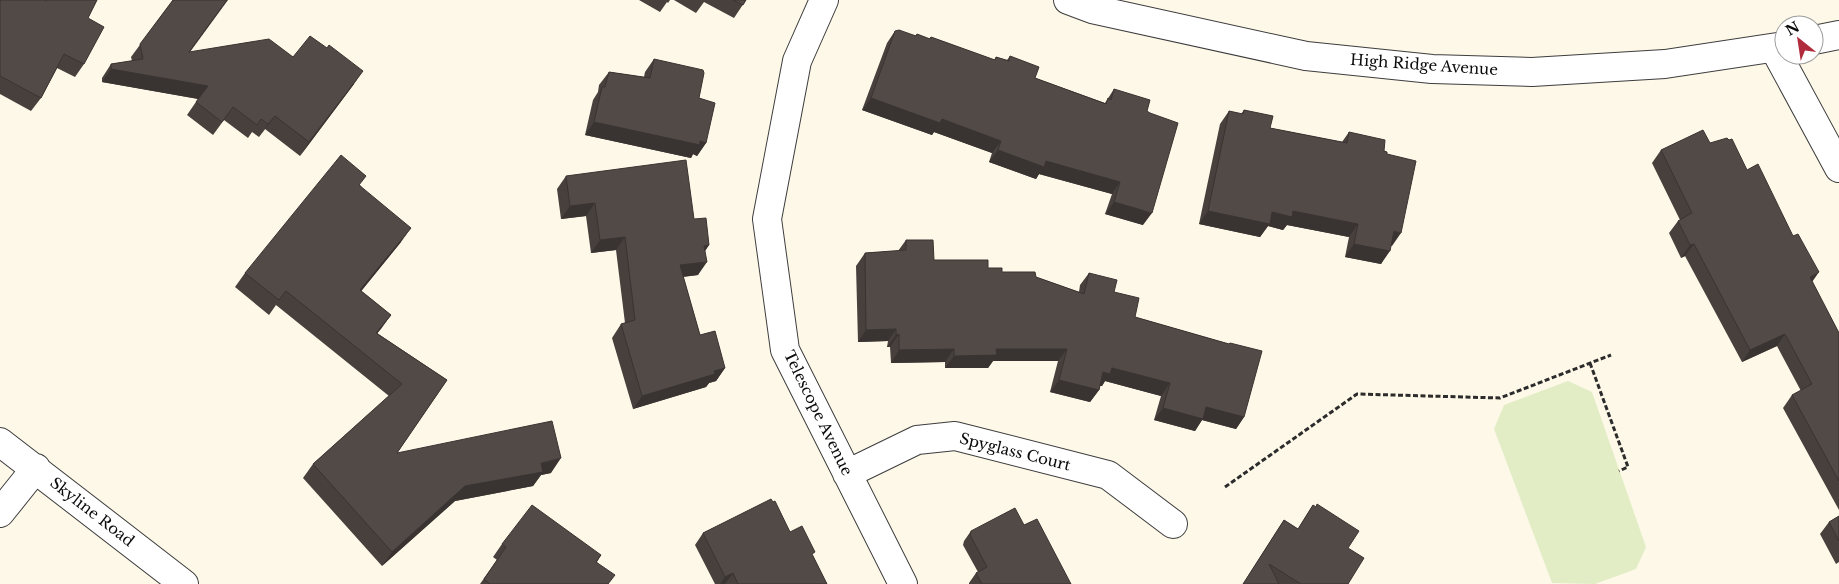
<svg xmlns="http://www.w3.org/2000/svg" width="1839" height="584" viewBox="0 0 1839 584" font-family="'Libre Baskerville',serif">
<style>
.pitch{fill:#e2edc6}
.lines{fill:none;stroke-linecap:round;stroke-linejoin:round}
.minor-casing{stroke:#3d3d3d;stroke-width:30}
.path{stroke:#2c2c2c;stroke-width:3;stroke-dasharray:5 2.5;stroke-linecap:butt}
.minor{stroke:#fff;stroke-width:28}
.wall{fill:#47403d}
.shaded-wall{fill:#393432}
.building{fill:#524a47;stroke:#393432}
.labels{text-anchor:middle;stroke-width:5;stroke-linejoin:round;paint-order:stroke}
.street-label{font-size:15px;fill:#0a0a0a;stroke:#fff}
</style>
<rect width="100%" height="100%" fill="#fef8e8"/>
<path class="pitch" d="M1568 381 1592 392 1646 547 1636 569 1595 584 1552 583 1494 429 1504 405Z"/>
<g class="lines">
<defs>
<path id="minor" d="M824 0 797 61 767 219 785 350 903 584
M1068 0 1092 9 1306 56 1432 69 1532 72 1665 64 1784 46
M1814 40 1839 35
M1774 48 1839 168
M0 442 184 584
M847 474 917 440 955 436 1108 475 1173 524
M0 513 36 468"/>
</defs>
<use href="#minor" class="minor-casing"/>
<path class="path" d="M1590 363 1628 467 1619 471
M1225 487 1357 394 1500 398 1611 355"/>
<use href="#minor" class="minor"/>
</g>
<path class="wall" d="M0 0H97L88 18 84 64 75 77 57 68 41 98 31 111 0 94Z
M173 0H228L190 52 293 57 354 84 300 156 265 129 259 137 252 132 248 138 224 120 213 135 187 115 198 99 102 82V78L111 64 132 61 131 57Z
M639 0H670L668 3 667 2 660 12Z
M674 0H746L734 18 704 2 696 13Z
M895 31 915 36 917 34 929 39 931 37 994 60 996 57 1007 60 1010 56 1035 78 1105 103 1114 89 1147 111 1143 225 1105 214 1112 194 1039 174 1036 179 989 162 992 153 934 132 932 135 862 110 887 43Z
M654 59 699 98 706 143 697 156 693 154 691 158 585 135 593 100 598 92 599 85 609 72 644 77 645 72Z
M1244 110 1270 128 1342 142 1349 132 1384 151 1387 154 1392 246 1391 245 1381 264 1345 257 1349 237 1287 225 1283 230 1268 226 1260 237 1199 224 1220 124 1229 111 1241 114Z
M1710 143 1747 170 1812 282 1839 333V510L1783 408 1792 395 1801 391 1777 346 1742 362 1685 256 1681 258 1669 233 1678 221 1680 220 1652 163 1661 150Z
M566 176 694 219 709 245 705 251 698 275 683 277 700 335 725 368 716 381 709 383 706 387 633 409 612 338 621 324 625 323 616 250 591 253 586 216 561 219 557 189Z
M360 185 401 242 361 291 391 315 377 333 447 380 397 453 551 473 541 475 533 486 455 501 382 566 303 478 313 464 389 396 276 305 269 315 235 287 245 273Z
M906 240 934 260 988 268 1002 272 1036 277 1079 292 1080 285 1089 273 1114 292 1135 317 1229 344 1230 343 1244 417 1236 429 1202 420 1195 431 1154 420 1161 396 1105 381 1102 386H1100L1099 390 1090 402 1050 392 1058 361H993L988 368H945V362L891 363 890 347H887L888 341 858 342 856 266 865 253 898 251Z
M773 502 790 532 813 556 827 584H715L695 545 703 533Z
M1313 505 1348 548V584H1243L1284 520 1298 529Z
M1839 516V562L1836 564 1820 534 1829 522Z
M1024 525 1071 584H969V583L976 573 978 572 963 545 964 541 971 531Z
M502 544 601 555 597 562 608 584H480L497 560 493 557Z"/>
<path class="shaded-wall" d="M111 69 208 86 199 99 102 82Z
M363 71 354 84 300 156 309 142Z
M871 98 942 119 1001 141 992 153 934 132 932 135 862 110Z
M275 116 265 129 259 137 268 124Z
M594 122 700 141 706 143 697 156 693 154 691 158 585 135Z
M998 150 1046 161 1120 182 1112 194 1039 174 1036 179 989 162Z
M1114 202 1152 213 1143 225 1105 214Z
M595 203 586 216 561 219 570 206Z
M1208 211 1272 212 1293 211 1358 224 1349 237 1287 225 1283 230 1268 226 1260 237 1199 224Z
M411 228 401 242 350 305 360 290Z
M1394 231 1401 233 1392 246 1385 244Z
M625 237 616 250 591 253 600 240Z
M1354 244 1390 251 1381 264 1345 257Z
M1694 244 1685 256 1681 258 1690 245Z
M709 245 700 258 704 246Z
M707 262 698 275 671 278 680 265Z
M1819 272 1810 285V277Z
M391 315 381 329 366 347 376 333Z
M896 329 888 341 858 342 866 330Z
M899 334 890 347H887L896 335Z
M1785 334 1777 346 1742 362 1750 350Z
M954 349 945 362 891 363 899 350Z
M996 349H1067L1058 361H993L988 368H945L954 356Z
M725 368 716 381 709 383 706 387 633 409 642 396 714 371Z
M1112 368 1170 383 1161 396 1105 381 1102 386 1094 384 1103 372Z
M1059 380 1099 390 1090 402 1050 392Z
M1206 407 1244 417 1236 429 1202 420 1195 431 1154 420 1163 408Z
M561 458 551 473 541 475 533 486 455 501 382 566 392 552 465 486 541 463Z
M733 573 725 584H720L725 577Z"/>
<path class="building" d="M0 0H45L46 1V0H97L88 18 104 27 84 64 64 54 41 98 0 76Z
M173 0H227L189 52 269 39 293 57 310 36 327 48 329 45 363 71 309 142 275 116 268 124 261 119 257 125 233 107 222 122 196 102 208 86 111 69V64L143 59 140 44Z
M733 0H746L743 5Z
M899 30 916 36 917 34 930 39 931 37 995 60 996 57 1009 61 1010 56 1039 67 1035 78 1106 104 1108 98 1111 100 1114 89 1150 100 1147 111 1150 113 1178 123 1152 213 1114 202 1120 182 1046 161 1044 167 998 150 1001 141 942 119 940 123 871 98 895 31Z
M654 59 703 70 704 73 699 98 715 103 706 143 700 141V145L594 122 602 87H605L609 72 650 78Z
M1244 110 1273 116 1270 128 1347 143 1349 132 1385 140 1384 151 1387 152V154L1416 161 1401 233 1394 231 1390 251 1354 244 1358 224 1293 211 1292 217 1272 212 1270 224 1208 211 1229 111 1243 114Z
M1703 130 1710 143 1727 138 1729 140 1732 139 1747 170 1758 164 1793 236 1798 234 1819 272 1810 277 1839 333V481L1792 395 1812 384 1785 334 1750 350 1694 244 1690 245 1678 221 1692 213 1661 150Z
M341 155 366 176 359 185 411 228 360 290 391 315 376 333 447 380 397 453 552 421 561 458 541 463 543 472 465 486 392 552 313 464 402 384 286 291 279 300 245 273Z
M686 160 694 219 706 218 709 245 704 246 707 262 680 265 700 335 715 331 725 368 714 371 715 374 642 396 621 324 635 320 625 237 600 240 595 203 570 206 566 176Z
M906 240H933L934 260H988V268H1002V272H1035L1036 277 1084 294 1089 273 1117 280 1114 292 1139 298 1135 317 1229 344 1230 343 1262 351 1244 417 1206 407 1203 419 1163 408 1170 383 1112 368 1110 374 1103 372 1099 390 1059 380 1067 349H996L997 355 954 356V349L899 350V334L896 335V329L866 330 865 253 906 250Z
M771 499 773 502 775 501 790 532 802 526 815 552 812 554 827 584H738L733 573 725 577 703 533Z
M1317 504 1359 531 1348 548 1364 558 1348 584H1301L1269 564 1279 584H1243L1284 520 1298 529 1313 505 1316 507Z
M532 505 601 555 596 562 615 575 608 584H490L484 579 506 547 502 544Z
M1015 508 1024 525 1037 519 1071 584H982L976 573 987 567 970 535 971 531Z
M1839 516V541L1829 522Z"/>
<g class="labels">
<g class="street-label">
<text transform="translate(1424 65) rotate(4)" y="5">High Ridge Avenue</text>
<text transform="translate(818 413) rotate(64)" y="5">Telescope Avenue</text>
<text transform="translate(1015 452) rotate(14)" y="5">Spyglass Court</text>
<text transform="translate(92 512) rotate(38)" y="5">Skyline Road</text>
</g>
</g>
<g transform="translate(1799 40) rotate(330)"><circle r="24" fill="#ffffff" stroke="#9d9d9d"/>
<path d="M0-4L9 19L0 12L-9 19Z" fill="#b02c3d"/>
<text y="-8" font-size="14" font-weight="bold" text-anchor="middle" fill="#0a0a0a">N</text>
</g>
</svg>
